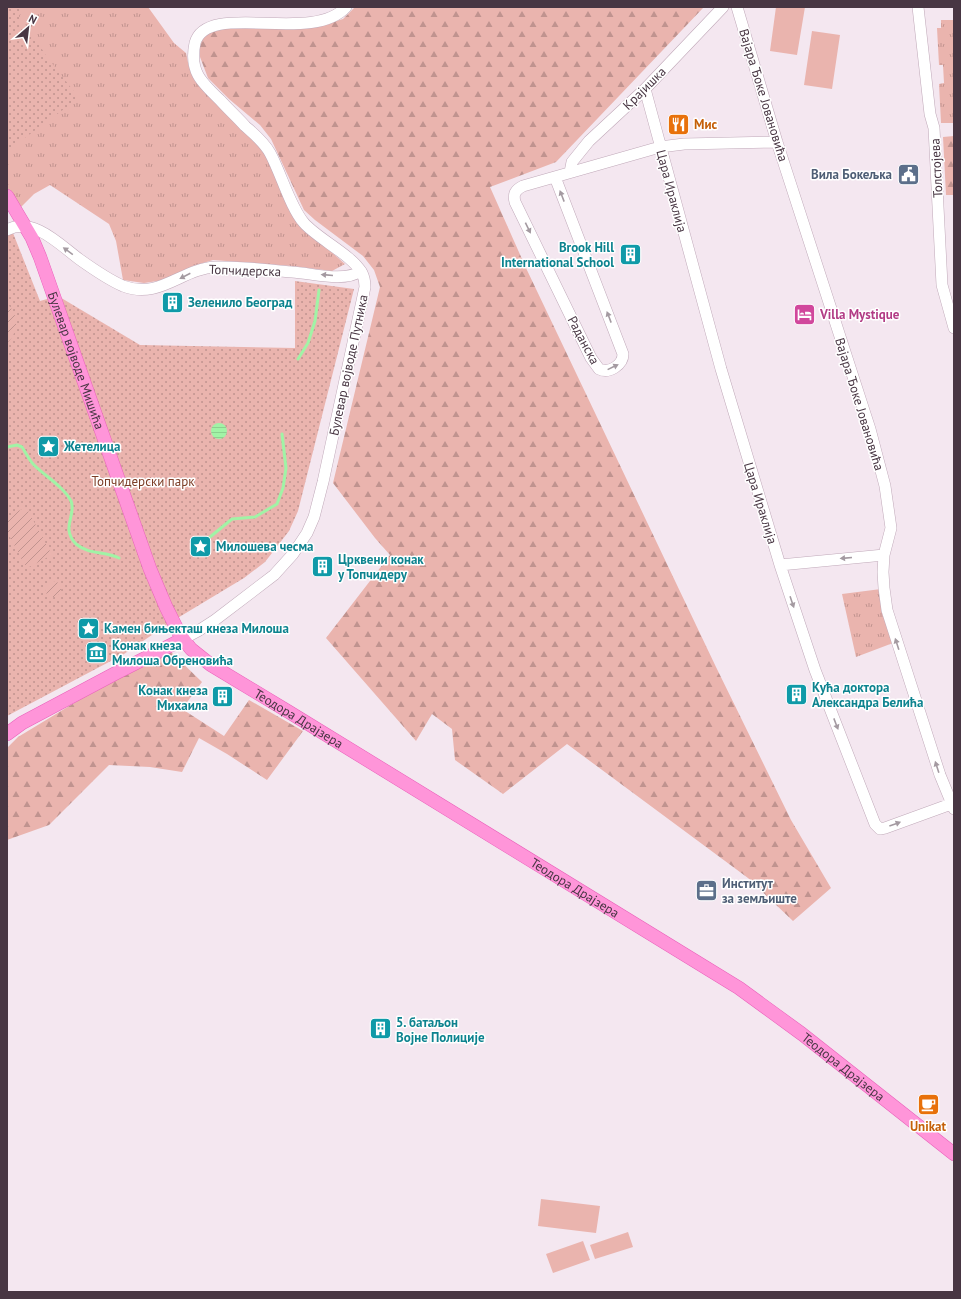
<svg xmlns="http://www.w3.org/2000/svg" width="961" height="1299" viewBox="0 0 961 1299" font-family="'PT Sans',sans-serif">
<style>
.grass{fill:url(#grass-tufts)}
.forest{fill:url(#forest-firs)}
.park{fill:url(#park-dots)}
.garden{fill:url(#garden-furrows)}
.pitch{fill:#eab4ae}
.water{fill:url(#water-rules)}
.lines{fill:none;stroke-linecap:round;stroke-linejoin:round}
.stream{stroke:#a1f3a6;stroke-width:3}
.minor-casing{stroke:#c0a9b9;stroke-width:12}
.major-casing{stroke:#e961ba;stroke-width:14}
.minor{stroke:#fff;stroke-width:11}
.major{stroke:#ff95d9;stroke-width:13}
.oneway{fill:#a49aa1}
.labels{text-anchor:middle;stroke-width:3;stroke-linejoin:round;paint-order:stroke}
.street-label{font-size:13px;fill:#483643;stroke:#fff}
.food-label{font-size:13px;font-weight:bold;fill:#c56008;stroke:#fff;text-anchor:start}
.service-label{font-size:13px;font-weight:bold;fill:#4e5e75;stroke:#fff;text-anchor:end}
.culture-label{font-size:13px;font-weight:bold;fill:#0d838f;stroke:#fff;text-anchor:start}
.hotel-label{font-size:13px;font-weight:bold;fill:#b23c85;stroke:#fff;text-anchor:start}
.park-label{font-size:13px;fill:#7c3d26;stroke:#fff}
</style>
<defs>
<pattern id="grass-tufts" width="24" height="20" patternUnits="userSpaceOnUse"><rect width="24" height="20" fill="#eab4ae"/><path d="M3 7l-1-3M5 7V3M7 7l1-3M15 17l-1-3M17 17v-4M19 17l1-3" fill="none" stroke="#c0938f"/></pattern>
<pattern id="forest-firs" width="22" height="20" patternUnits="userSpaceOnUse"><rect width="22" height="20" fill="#eab4ae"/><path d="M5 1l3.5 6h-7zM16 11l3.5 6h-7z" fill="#c0938f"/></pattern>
<pattern id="park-dots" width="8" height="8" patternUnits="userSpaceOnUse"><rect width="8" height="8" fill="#eab4ae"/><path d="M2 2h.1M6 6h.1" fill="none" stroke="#c0938f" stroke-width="1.8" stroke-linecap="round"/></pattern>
<pattern id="garden-furrows" width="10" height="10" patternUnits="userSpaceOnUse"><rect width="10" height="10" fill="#eab4ae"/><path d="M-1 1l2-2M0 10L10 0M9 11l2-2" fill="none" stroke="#c0938f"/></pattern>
<pattern id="water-rules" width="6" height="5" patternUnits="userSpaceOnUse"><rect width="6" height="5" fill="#a1f3a6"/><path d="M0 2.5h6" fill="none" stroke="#8cd190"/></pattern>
</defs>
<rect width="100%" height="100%" fill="#f4e7f0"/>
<path class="grass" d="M17 7H148L174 43 186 53 189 67 195 81 213 101 237 123 267 155 319 241 345 264 332 271 292 266 213 260 193 266 164 280 144 283 123 280 116 241 109 224 50 185 34 194 20 208 7 188V85Z
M941 20H954V123H941L939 84 944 83 943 65H939L937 28H941Z
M881 589 893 643 856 657 842 594Z"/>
<path class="forest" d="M355 7H704L556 162 490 187 526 268 716 667 791 820 831 888 793 921 748 878 567 744 503 794 455 760 452 729 432 714 416 741 326 638 390 555 375 538 333 483 380 287 374 270 363 256 315 220 304 210 271 139 260 125 229 99 208 78 200 57V46L203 37 208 30 333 22 343 19Z
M954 136V195H946L943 137Z
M170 651 202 682 182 709 224 736 249 700 303 731 267 780 227 754 199 738 182 772 150 767 109 765 49 825 7 840V748L18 737 137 665Z"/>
<path class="park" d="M7 7H24L19 16 22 27 23 26 34 37 47 57 79 98 7 151Z
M7 226 13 233 40 301 58 296 140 345 295 348V281L354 289 298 511 289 531 265 562 244 578 171 622 124 654 7 716Z"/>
<path class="garden" d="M7 304C19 314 19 332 7 343Z
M26 507 52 555 27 568 7 532V517Z
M45 589a8 8 0 1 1 16 0a8 8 0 1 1-16 0Z"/>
<path class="pitch" d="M776 7H805L797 55 770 51Z
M812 31 840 35 832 89 804 85Z
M541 1199 600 1206 596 1233 538 1226Z
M628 1232 633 1247 595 1259 590 1245Z
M583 1241 590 1260 553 1273 546 1254Z"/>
<path class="water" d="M211 431a8 8 0 1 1 16 0a8 8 0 1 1-16 0Z"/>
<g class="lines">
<path class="stream" d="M298 359 308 343 315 321 319 290
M7 447 17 445 22 447C26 453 29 460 34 465 45 476 64 487 71 501 77 514 60 528 76 544 89 555 104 551 119 558
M210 537 232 519 255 517 277 504 283 488 286 468 282 434"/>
<defs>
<path id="minor" d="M737 7 777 142 870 429 885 486 891 528 884 555 883 572 884 588 887 610 940 775 954 809
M918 7 930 114 934 128 942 285 954 328
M645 89 721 369 780 565 815 670 875 824 880 829 885 828 951 804
M570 172 572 162 589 141 645 89 723 7
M555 177 623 354C623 365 609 374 599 369L591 358 515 202C513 194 515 190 523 186L660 147 684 144 777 142
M7 230C33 216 60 245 79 259 93 269 107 279 123 286 160 300 182 268 216 267 241 266 267 270 292 272 312 273 343 283 361 271
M780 565 884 555
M183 639 198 631 215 620 274 575 293 554 307 533 314 517 323 482 365 287C365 283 364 277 362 273 352 255 318 239 304 223 290 207 281 173 270 153 264 142 254 134 245 126 237 117 228 109 220 100 201 82 189 71 195 43 207 0 312 45 346 7"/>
<g id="major">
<path id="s1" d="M7 196 32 238 40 257 150 569 166 607 180 635 191 649 211 665 289 712 739 988 802 1034 954 1154"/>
<path d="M7 734 22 723 116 673 183 639"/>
</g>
</defs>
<use href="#minor" class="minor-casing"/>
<use href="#major" class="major-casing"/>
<use href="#minor" class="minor"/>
<use href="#major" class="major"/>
</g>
<defs><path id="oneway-solid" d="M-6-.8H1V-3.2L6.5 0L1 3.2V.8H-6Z"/></defs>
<g class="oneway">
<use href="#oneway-solid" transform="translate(562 196) rotate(-111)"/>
<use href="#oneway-solid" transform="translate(528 228) rotate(64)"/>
<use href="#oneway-solid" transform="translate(68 251) rotate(-144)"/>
<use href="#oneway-solid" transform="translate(327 275) rotate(-175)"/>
<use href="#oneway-solid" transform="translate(185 276) rotate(153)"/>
<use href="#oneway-solid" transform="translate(609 317) rotate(-111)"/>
<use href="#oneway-solid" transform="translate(613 367) rotate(-26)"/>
<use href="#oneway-solid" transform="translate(846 558) rotate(175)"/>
<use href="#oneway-solid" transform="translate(792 602) rotate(71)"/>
<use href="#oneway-solid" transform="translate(897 644) rotate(-108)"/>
<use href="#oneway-solid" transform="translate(836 724) rotate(69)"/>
<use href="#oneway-solid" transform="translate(937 767) rotate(-108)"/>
<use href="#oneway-solid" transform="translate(895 824) rotate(-20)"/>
</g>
<defs>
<symbol id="restaurant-square" viewBox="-11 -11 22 22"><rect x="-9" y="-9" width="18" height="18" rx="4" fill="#e8710a" stroke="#fff"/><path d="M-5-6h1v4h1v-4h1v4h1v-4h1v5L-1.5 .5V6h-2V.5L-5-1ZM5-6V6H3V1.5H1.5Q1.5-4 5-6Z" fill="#fff"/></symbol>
<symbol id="civic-square" viewBox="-11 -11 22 22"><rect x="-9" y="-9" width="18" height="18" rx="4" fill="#5c6f8a" stroke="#fff"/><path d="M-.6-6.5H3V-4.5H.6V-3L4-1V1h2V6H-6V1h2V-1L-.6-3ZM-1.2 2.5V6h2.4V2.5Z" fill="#fff"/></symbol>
<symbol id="building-square" viewBox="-11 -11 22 22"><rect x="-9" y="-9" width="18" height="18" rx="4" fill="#0f9aa8" stroke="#fff"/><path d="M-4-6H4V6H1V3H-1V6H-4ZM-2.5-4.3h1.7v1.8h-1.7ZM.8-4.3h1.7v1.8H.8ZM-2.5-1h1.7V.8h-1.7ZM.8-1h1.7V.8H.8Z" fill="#fff"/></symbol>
<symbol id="hotel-square" viewBox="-11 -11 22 22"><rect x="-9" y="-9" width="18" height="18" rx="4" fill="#d1479c" stroke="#fff"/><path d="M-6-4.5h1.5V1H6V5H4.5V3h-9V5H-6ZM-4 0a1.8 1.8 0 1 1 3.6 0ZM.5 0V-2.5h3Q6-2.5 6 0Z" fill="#fff"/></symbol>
<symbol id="sight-square" viewBox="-11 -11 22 22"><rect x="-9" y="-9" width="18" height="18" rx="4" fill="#0f9aa8" stroke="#fff"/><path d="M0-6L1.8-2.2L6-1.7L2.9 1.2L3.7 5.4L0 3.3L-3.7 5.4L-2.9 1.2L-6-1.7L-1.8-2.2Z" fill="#fff"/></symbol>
<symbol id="museum-square" viewBox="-11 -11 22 22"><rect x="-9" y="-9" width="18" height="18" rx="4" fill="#0f9aa8" stroke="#fff"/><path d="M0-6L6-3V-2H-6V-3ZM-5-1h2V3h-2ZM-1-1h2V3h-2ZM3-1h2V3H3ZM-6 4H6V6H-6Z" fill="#fff"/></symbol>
<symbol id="office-square" viewBox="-11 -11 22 22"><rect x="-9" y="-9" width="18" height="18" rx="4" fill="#5c6f8a" stroke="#fff"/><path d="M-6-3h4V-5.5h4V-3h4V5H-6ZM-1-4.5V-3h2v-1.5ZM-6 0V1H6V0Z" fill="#fff"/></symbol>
<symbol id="cafe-square" viewBox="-11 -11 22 22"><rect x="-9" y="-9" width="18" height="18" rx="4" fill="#e8710a" stroke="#fff"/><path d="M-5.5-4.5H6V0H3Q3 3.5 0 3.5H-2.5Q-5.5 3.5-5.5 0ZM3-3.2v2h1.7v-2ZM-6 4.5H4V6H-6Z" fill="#fff"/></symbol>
</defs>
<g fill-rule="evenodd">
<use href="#restaurant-square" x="666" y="112" width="25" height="25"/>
<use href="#civic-square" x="896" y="162" width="25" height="25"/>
<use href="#building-square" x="618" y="242" width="25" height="25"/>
<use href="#building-square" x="160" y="290" width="25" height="25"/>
<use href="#hotel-square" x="792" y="302" width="25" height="25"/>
<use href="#sight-square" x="36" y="434" width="25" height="25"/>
<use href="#sight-square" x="188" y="534" width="25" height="25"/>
<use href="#building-square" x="310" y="554" width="25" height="25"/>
<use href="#sight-square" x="76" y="616" width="25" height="25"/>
<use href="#museum-square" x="84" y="640" width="25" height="25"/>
<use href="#building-square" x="784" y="682" width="25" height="25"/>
<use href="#building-square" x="210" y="684" width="25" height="25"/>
<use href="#office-square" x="694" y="878" width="25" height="25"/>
<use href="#building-square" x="368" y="1016" width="25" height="25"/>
<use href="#cafe-square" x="916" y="1092" width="25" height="25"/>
</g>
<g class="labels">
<g class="street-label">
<text transform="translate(644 88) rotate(-45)" y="5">Крајишка</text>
<text transform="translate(764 95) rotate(73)" y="5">Вајара Ђоке Јовановића</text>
<text transform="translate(936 168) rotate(-93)" y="5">Толстојева</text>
<text transform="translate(672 191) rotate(75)" y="5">Цара Ираклија</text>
<text transform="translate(245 270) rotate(2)" y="5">Топчидерска</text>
<text transform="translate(584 340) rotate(62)" y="5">Раданска</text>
<text dy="5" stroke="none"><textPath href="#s1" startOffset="179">Булевар војводе Мишића</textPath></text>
<text transform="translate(348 365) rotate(-78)" y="5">Булевар војводе Путника</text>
<text transform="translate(860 404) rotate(73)" y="5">Вајара Ђоке Јовановића</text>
<text transform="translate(761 503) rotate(73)" y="5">Цара Ираклија</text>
<text dy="5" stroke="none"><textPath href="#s1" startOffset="619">Теодора Драјзера</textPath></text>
<text dy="5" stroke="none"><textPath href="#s1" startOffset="943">Теодора Драјзера</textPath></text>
<text dy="5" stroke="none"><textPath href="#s1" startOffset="1266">Теодора Драјзера</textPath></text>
</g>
<g class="food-label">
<text x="694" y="129">Мис</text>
<text x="928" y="1131" text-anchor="middle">Unikat</text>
</g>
<g class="service-label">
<text x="892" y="179">Вила Бокељка</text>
<text x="722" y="888" text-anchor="start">Институт<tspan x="722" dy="15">за земљиште</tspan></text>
</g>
<g class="culture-label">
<text x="614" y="252" text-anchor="end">Brook Hill<tspan x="614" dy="15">International School</tspan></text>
<text x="188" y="307">Зеленило Београд</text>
<text x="64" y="451">Жетелица</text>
<text x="216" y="551">Милошева чесма</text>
<text x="338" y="564">Црквени конак<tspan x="338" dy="15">у Топчидеру</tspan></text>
<text x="104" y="633">Камен бињекташ кнеза Милоша</text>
<text x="112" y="650">Конак кнеза<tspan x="112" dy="15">Милоша Обреновића</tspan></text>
<text x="812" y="692">Кућа доктора<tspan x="812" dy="15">Александра Белића</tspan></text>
<text x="208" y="695" text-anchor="end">Конак кнеза<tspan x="208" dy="15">Михаила</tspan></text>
<text x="396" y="1027">5. батаљон<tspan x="396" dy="15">Војне Полиције</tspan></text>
</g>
<g class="hotel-label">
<text x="820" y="319">Villa Mystique</text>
</g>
<g class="park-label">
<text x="143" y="486">Топчидерски парк</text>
</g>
</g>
<rect width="961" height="1299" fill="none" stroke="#483643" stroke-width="16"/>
<g transform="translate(28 28) rotate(28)" stroke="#ffffff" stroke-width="3" paint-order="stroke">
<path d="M0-3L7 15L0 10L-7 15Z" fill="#483643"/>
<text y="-6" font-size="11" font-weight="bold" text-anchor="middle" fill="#483643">N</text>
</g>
</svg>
